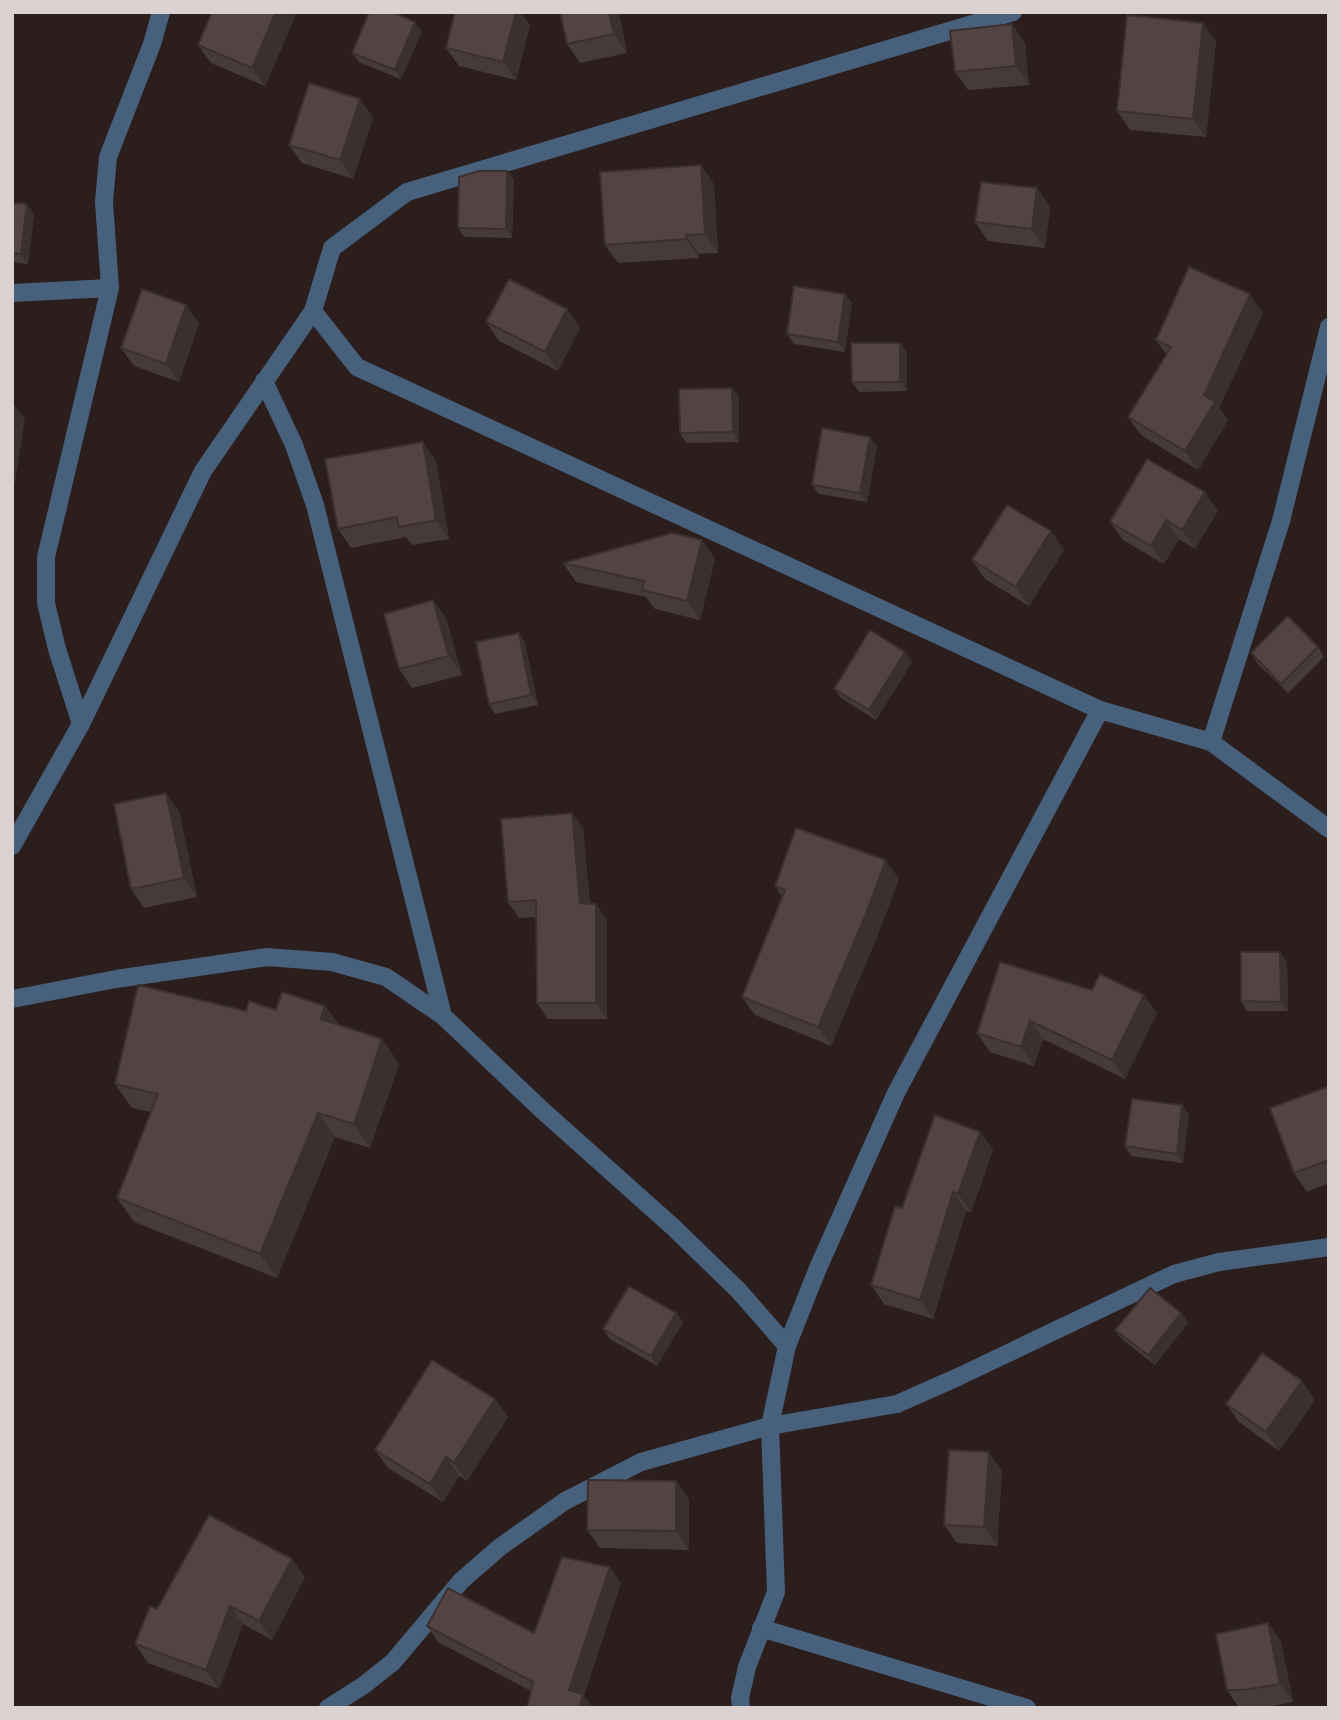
<svg xmlns="http://www.w3.org/2000/svg" width="1341" height="1720" viewBox="0 0 1341 1720" font-family="'Alegreya Sans',sans-serif">
<style>
.lines{fill:none;stroke-linecap:round;stroke-linejoin:round}
.minor{stroke:#47617c;stroke-width:18}
.wall{fill:#473a3a}
.shaded-wall{fill:#3a302f}
.building{fill:#534443;stroke:#3a302f;stroke-width:2}
</style>
<rect width="100%" height="100%" fill="#2b1e1d"/>
<g class="lines">
<path class="minor" d="M12 293 110 288
M313 311 357 367 1100 710 1211 742 1329 829
M264 381 294 445 315 505 443 1016
M81 724 57 649 46 603V557L110 288 104 202 108 157 152 44 161 12
M1211 742 1281 521 1329 327
M12 846 81 724 203 471 313 311 332 248 407 192 1013 12
M12 999 116 979 267 957 332 962 386 977 443 1016 542 1110 673 1227 739 1291 787 1346
M761 1628 1027 1708
M328 1708 364 1685 393 1662 461 1581 500 1547 565 1501 641 1462 770 1426 897 1404 958 1377 1174 1274 1219 1262 1329 1247
M741 1708 740 1698 747 1667 776 1592 770 1426 787 1346 818 1268 896 1093 1100 710"/>
</g>
<path class="wall" d="M297 12 265 86 211 63 198 45Z
M619 12 627 53 580 63 567 44Z
M415 22 422 32 401 79 359 62 352 53Z
M530 25 516 80 459 66 446 48Z
M1216 41 1206 137 1130 130 1117 111Z
M1025 43 1029 85 968 90 955 72Z
M360 99 373 118 353 179 302 163 289 145Z
M507 171 514 180 512 238 464 237 458 228Z
M714 184 718 253 699 254V258L618 263 605 245Z
M1037 188 1050 207 1045 248 988 241 975 222Z
M12 203 34 214 28 264 12 262Z
M845 294 852 303 845 352 794 344 787 334Z
M1263 313 1219 408 1228 420 1198 470 1141 435 1128 417 1166 354 1156 340Z
M486 322 580 328 558 371 499 341Z
M199 323 179 382 134 366 121 348Z
M900 343 907 353V391L859 392 852 382Z
M732 388 739 397V442L686 443 680 433Z
M423 442 436 461 449 539 412 545 406 537 351 548 338 529Z
M877 446 867 502 819 494 812 485Z
M1218 511 1195 549 1179 539 1164 564 1123 540 1110 522Z
M702 540 715 559 700 620 655 609 646 597 576 582 563 563Z
M1064 550 1029 606 985 579 972 560Z
M446 618 462 675 412 688 399 669Z
M525 643 538 705 495 714 489 704Z
M1318 647 1324 657 1288 693 1257 663 1251 653Z
M905 652 912 662 876 720 841 698 834 689Z
M179 811 197 897 144 908 131 889Z
M583 828 590 903 607 920V1019H548L537 1003 536 917 519 918 508 902Z
M899 879 877 937 831 1046 755 1015 742 997 782 897 775 886Z
M1000 962 1157 1013 1125 1079 1043 1039 1034 1066 990 1052 977 1033Z
M1287 962 1288 1011H1247L1241 1001Z
M325 1006 339 1025 382 1039 399 1064 370 1148 335 1137 277 1278 134 1222 117 1198 151 1112 132 1108 115 1084 246 1011 276 1010Z
M1327 1087 1329 1090V1183L1307 1192 1294 1173Z
M1182 1105 1189 1115 1183 1163 1131 1156 1125 1146Z
M980 1132 993 1150 971 1212 966 1211 933 1319 884 1304 871 1285 902 1208Z
M676 1313 683 1322 657 1366 610 1339 603 1329Z
M1181 1313 1188 1323 1155 1365 1122 1339 1115 1330Z
M1302 1381 1315 1400 1279 1451 1239 1422 1226 1404Z
M495 1399 508 1417 467 1481 459 1476 443 1502 388 1468 375 1450Z
M1002 1471 997 1546 957 1543 944 1525Z
M676 1481 689 1500V1550L600 1548 587 1530Z
M305 1577 272 1640 243 1624 219 1689 148 1663 135 1644 157 1609Z
M621 1583 584 1695 531 1691 438 1642 427 1626 534 1633Z
M1268 1623 1281 1642 1293 1702 1263 1708H1239L1227 1690Z"/>
<path class="shaded-wall" d="M276 12H297L265 86 252 68Z
M516 12H521L530 25 516 80 503 62Z
M609 12H619L627 53 614 34Z
M415 22 422 32 401 79 395 70Z
M1203 23 1216 41 1206 137 1193 119Z
M1012 24 1025 43 1029 85 1016 66Z
M360 99 373 118 353 179 340 160Z
M701 165 714 184 718 253 705 234Z
M507 171 514 180 512 238 506 229Z
M1037 188 1050 207 1045 248 1032 229Z
M27 204 34 214 28 264 21 254Z
M686 235 699 254V258L686 239Z
M845 294 852 303 845 352 838 342Z
M1250 294 1263 313 1219 408 1228 420 1198 470 1185 451 1204 395Z
M186 305 199 323 179 382 166 364Z
M567 309 580 328 558 371 545 352Z
M900 343 907 353V391L900 382Z
M732 388 739 397V442L733 432Z
M12 402 25 419 12 501Z
M870 437 877 446 867 502 860 493Z
M423 442 436 461 449 539 436 520Z
M1205 492 1218 511 1195 549 1182 530Z
M1166 520 1179 539 1164 564 1151 546Z
M1051 531 1064 550 1029 606 1016 587Z
M702 540 715 559 700 620 687 601Z
M433 600 446 618 462 675 449 656Z
M519 633 525 643 538 705 531 695Z
M905 652 912 662 876 720 869 710Z
M166 793 179 811 197 897 184 878Z
M572 813 583 828 591 919 580 903Z
M886 860 899 879 877 937 831 1046 818 1027Z
M596 904 607 920V1019L596 1003Z
M1280 952 1287 962 1288 1011 1281 1002Z
M1144 995 1157 1013 1125 1079 1112 1060Z
M325 1006 342 1030 321 1019Z
M1030 1021 1043 1039 1034 1066 1021 1047Z
M382 1039 399 1064 370 1148 354 1124Z
M1182 1105 1189 1115 1183 1163 1177 1154Z
M318 1113 335 1137 277 1278 260 1254Z
M980 1132 993 1150 971 1212 958 1194Z
M953 1192 966 1211 933 1319 920 1300Z
M676 1313 683 1322 657 1366 651 1356Z
M1181 1313 1188 1323 1155 1365 1148 1355Z
M1302 1381 1315 1400 1279 1451 1266 1432Z
M495 1399 508 1417 467 1481 454 1463Z
M989 1452 1002 1471 997 1546 984 1527Z
M446 1457 459 1476 443 1502 430 1484Z
M676 1481 689 1500V1550L676 1531Z
M292 1559 305 1577 272 1640 259 1621Z
M610 1567 621 1583 584 1695 593 1708H580L569 1690Z
M230 1606 243 1624 219 1689 206 1670Z
M1268 1623 1281 1642 1293 1702 1280 1684Z"/>
<path class="building" d="M212 12H276L252 68 198 45Z
M369 12H392L415 22 395 70 352 53Z
M455 12H516L503 62 446 48Z
M560 12H609L614 34 567 44Z
M1127 15 1203 23 1193 119 1117 111Z
M1012 24 1016 66 955 72 950 31Z
M309 83 360 99 340 160 289 145Z
M701 165 705 234 686 235V239L605 245 600 172Z
M479 171H507L506 229 458 228 459 177Z
M981 182 1037 188 1032 229 975 222Z
M12 203 27 204 21 254 12 253Z
M1189 267 1250 294 1204 395 1215 402 1185 451 1128 417 1171 347 1156 340Z
M509 279 567 309 545 352 486 322Z
M794 286 845 294 838 342 787 334Z
M142 289 186 305 166 364 121 348Z
M851 343H900V382H852Z
M732 388 733 432 680 433 679 389Z
M822 428 870 437 860 493 812 485Z
M423 442 436 520 399 527 397 517 338 529 325 459Z
M1147 459 1205 492 1182 530 1166 520 1151 546 1110 522Z
M1007 505 1051 531 1016 587 972 560Z
M672 533 702 540 687 601 642 590 644 581 563 563Z
M433 600 449 656 399 669 384 614Z
M1288 616 1318 647 1281 684 1251 653Z
M870 630 905 652 869 710 834 689Z
M519 633 531 695 489 704 476 642Z
M166 793 184 878 131 889 114 804Z
M572 813 580 903 596 904V1003H537L536 900 508 902 501 819Z
M796 828 886 860 864 919 818 1027 742 997 785 890 775 886Z
M1241 952H1280L1281 1002 1241 1001Z
M1000 962 1092 990 1100 974 1144 995 1112 1060 1030 1021 1021 1047 977 1033Z
M138 985 246 1011 249 1001 276 1010 282 992 325 1006 321 1019 382 1039 354 1124 318 1113 260 1254 117 1198 158 1094 115 1084Z
M1327 1087 1329 1092V1160L1294 1173 1270 1108Z
M1132 1099 1182 1105 1177 1154 1125 1146Z
M935 1115 980 1132 958 1194 953 1192 920 1300 871 1285 895 1206 902 1208Z
M629 1286 676 1313 651 1356 603 1329Z
M1150 1288 1181 1313 1148 1355 1115 1330Z
M1262 1353 1302 1381 1266 1432 1226 1404Z
M432 1360 495 1399 454 1463 446 1457 430 1484 375 1450Z
M949 1450 989 1452 984 1527 944 1525Z
M588 1480 676 1481V1531L587 1530Z
M209 1515 292 1559 259 1621 230 1606 206 1670 135 1644 150 1606 157 1609Z
M562 1557 610 1567 569 1690 583 1694 580 1708H527L533 1682 427 1626 448 1588 534 1633Z
M1268 1623 1280 1684 1244 1690H1227L1216 1634Z"/>
<rect width="1341" height="1720" fill="none" stroke="#dbd1d0" stroke-width="28"/>
</svg>
